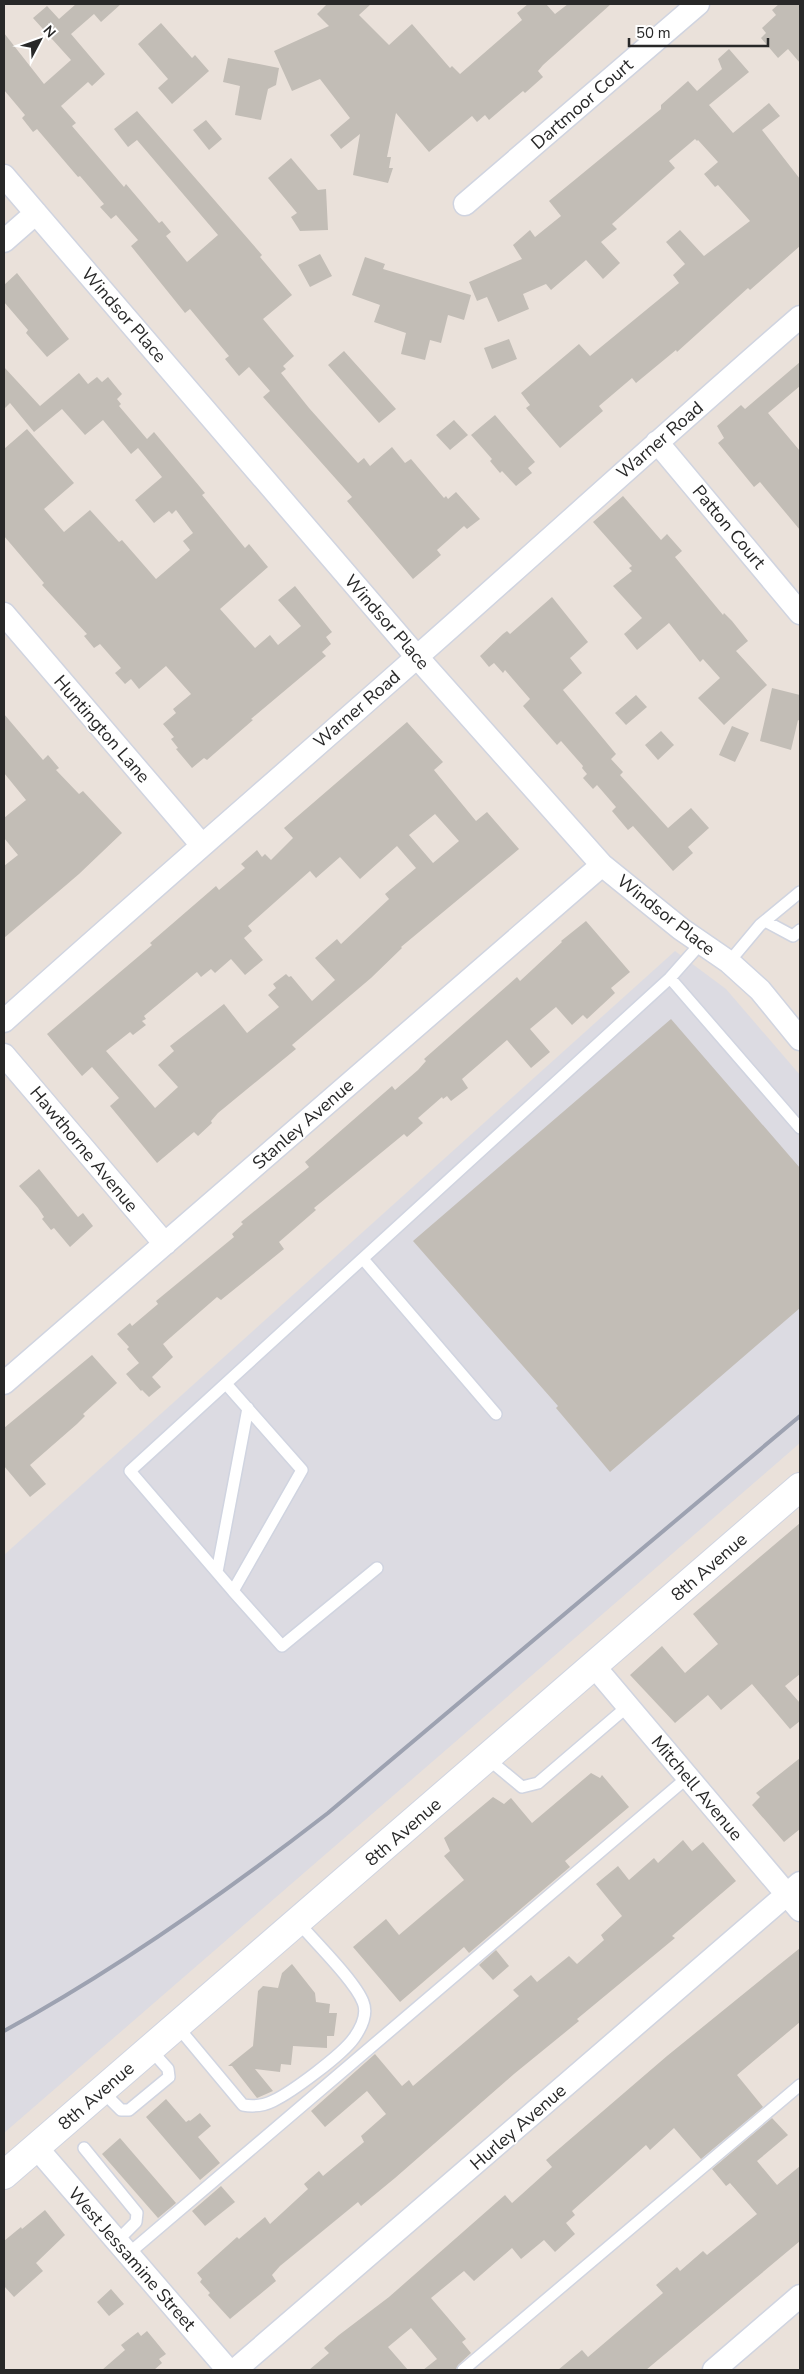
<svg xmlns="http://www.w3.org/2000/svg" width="804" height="2374" viewBox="0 0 804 2374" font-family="'Nunito Sans',sans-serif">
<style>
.industrial{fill:#dcdbe2}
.building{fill:#c2bdb6;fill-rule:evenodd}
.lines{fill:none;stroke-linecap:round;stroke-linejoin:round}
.service-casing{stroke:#d0d4e0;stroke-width:14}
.minor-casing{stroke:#d0d4e0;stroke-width:25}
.secondary-casing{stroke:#d0d4e0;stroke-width:30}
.service{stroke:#fff;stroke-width:11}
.minor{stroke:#fff;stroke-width:22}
.secondary{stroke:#fff;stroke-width:28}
.rail{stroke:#9da2b1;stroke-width:4}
.labels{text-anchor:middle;stroke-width:4;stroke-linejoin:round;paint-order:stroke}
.street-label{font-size:18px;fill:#282828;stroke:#fff}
</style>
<rect width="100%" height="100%" fill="#eae1da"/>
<path class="industrial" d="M675 951 726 989 800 1075V1443L4 2133V1555Z"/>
<path class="building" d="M76 4H121L101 22 94 14 71 34 105 74 92 86 88 82 61 106 76 123 72 126 124 187 126 184 159 223 162 221 171 232 166 236 187 262 218 235 137 140 128 147 114 129 137 111 262 255 260 257 292 295 263 319 294 356 283 366 286 369 281 373 309 408 358 463 364 458 370 466 392 447 405 463 411 459 444 498 446 496 448 499 456 492 480 519 467 529 464 526 437 550 441 555 413 579 347 501 352 497 263 397 270 391 249 367 239 376 225 359 229 356 190 309 185 313 131 246 138 240 116 215 111 219 100 207 104 204 80 176 78 177 37 129 33 132 22 118 25 115 4 90V33L44 84 71 60 33 18 47 6 59 19Z
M327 4H371L359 15 389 45 412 24 450 68 452 66 460 74 522 20 517 13 528 4H546L555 14 568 4H611L543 65 538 71 543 77 525 93 523 91 489 120 485 115 477 122 472 116 429 152 396 113 387 157H391L389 168H393L388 183 353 175 360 134 341 149 330 135 350 118 320 79 292 91 274 51 329 26 317 14Z
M779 4H800V63L788 49 778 58 761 38 766 33 762 28 776 15 772 10Z
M161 23 192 58 195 55 209 71 172 104 158 88 168 79 138 44Z
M729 49 749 72 709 105 733 133 769 103 780 116 762 130 800 179V246L750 290 748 288 677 352 676 350 636 383 632 378 599 406 603 411 560 448 526 408 530 405 521 393 579 344 590 356 679 283 673 275 685 264 666 242 680 230 704 256 750 221 718 185 715 187 704 174 718 162 698 140 697 141 695 139 669 161 675 168 612 224 617 229 601 242 620 263 603 279 586 260 551 290 546 284 523 294 529 309 498 322 487 297 477 301 469 282 522 259 513 245 530 230 535 237 561 216 549 201 661 109V105L688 81 697 91 722 69 718 59Z
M228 58 279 68 276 85 268 89 261 120 235 115 240 86 223 82Z
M206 120 222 139 209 150 193 130Z
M291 158 318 190 326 189 328 230 300 231 291 217 297 213 268 178Z
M320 254 332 276 310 287 298 265Z
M365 257 385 264 383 269 471 295 464 320 448 315 441 343 430 340 425 360 401 354 406 333 374 322 380 305 352 295Z
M17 273 69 339 47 357 26 333 28 330 4 302V285Z
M509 339 517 359 492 369 484 348Z
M344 351 396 409 379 423 328 365Z
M800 362V386L768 413 800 451V530L760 482 754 487 718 443 724 438 717 426 741 405 745 409Z
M4 367 40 406 79 373 88 384 97 377 102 382 108 377 122 394 117 399 121 404 119 406 147 439 154 432 205 493 202 495 245 548 249 544 268 567 220 609 255 648 270 635 278 645 301 626 278 600 295 586 332 632 326 637 331 644 322 652 326 656 251 719 253 720 207 760 204 758 192 768 176 749 178 748 171 739 174 737 163 724 176 713 173 709 191 694 166 666 139 689 131 679 125 684 115 673 121 668 100 644 94 648 84 636 87 634 42 585 44 583 4 536V449L27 429 74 483 44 509 64 532 90 510 119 542 122 540 156 579 190 550 183 541 193 533 176 510 172 514 169 511 154 523 135 500 162 477 138 448 131 454 103 420 85 435 62 409 34 432 10 403 4 409Z
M495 415 535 462 528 468 532 473 516 486 502 471 500 473 490 461 492 459 471 435Z
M454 420 468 435 450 450 436 435Z
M623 496 661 540 667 534 682 551 675 557 723 615 724 613 732 621 748 641 736 651 767 685 724 725 698 698 720 678 703 659 700 662 669 623 637 650 624 634 642 618 613 586 632 571 629 568 632 566 593 522Z
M552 597 588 642 570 658 582 673 563 690 616 754 611 759 623 772 620 775 668 828 691 808 709 828 688 847 693 853 673 871 633 826 628 830 612 811 616 807 597 785 593 789 583 778 587 774 582 768 583 766 561 741 557 745 523 706 530 699 505 670 503 673 494 663 489 667 480 656 503 634 507 631 510 634Z
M772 688 800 695V721L798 720 791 750 760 741Z
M636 695 647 707 626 725 615 713Z
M4 714 43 760 48 755 59 768 56 770 79 794 83 791 122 833 79 874 4 938V866L18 855 4 838V818L26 800 4 773Z
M407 722 443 762 434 770 476 821 487 812 519 849 401 947 402 948 371 978 292 1045 296 1049 218 1113 211 1121 212 1123 198 1136 194 1132 157 1163 110 1106 119 1098 92 1067 82 1076 47 1034 152 945 150 943 216 886 219 890 245 868 241 864 257 850 262 857 265 854 271 860 293 838 284 828ZM435 814 459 841 433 863 409 835ZM397 846 416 868 385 894 389 899 341 944 337 939 315 958 335 980 312 1001 291 976 289 977 286 974 273 984 276 988 268 995 279 1007 247 1033 224 1004 170 1046 174 1051 158 1065 178 1087 155 1108 106 1051 130 1032 133 1035 146 1025 142 1021 146 1019 144 1016 197 972 201 977 211 969 215 973 231 959 245 975 263 960 244 938 252 931 248 926 310 871 316 878 340 857 360 879Z
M732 726 749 733 735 762 719 755Z
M661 731 674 745 658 760 645 745Z
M586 921 630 972 611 988 615 993 587 1019 583 1015 572 1025 556 1007 530 1029 550 1052 531 1068 507 1040 462 1079 468 1088 451 1101 447 1096 443 1099 442 1097 418 1118 423 1123 407 1137 404 1134 314 1208 316 1210 279 1242 284 1249 221 1300 217 1297 163 1344 173 1357 152 1377 161 1387 149 1397 142 1390 141 1391 126 1374 139 1363 127 1349 129 1347 117 1334 130 1323 132 1326 158 1304 156 1301 234 1237 232 1234 243 1224 241 1222 309 1167 305 1162 392 1086 395 1090 418 1070 426 1061 424 1059 517 977 520 981 562 942 561 941Z
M671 1019 800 1168V1308L610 1472 556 1408 558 1406 413 1241Z
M39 1169 78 1217 83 1213 93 1226 70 1247 54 1228 51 1230 42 1219 44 1217 38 1208 19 1186Z
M92 1355 117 1383 83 1414 85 1416 77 1424 30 1465 46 1484 30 1497 4 1466V1428Z
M800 1523V1674L785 1686 800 1703V1721L790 1729 752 1684 721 1710 708 1695 675 1723 630 1675 662 1646 685 1673 718 1644 693 1614Z
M800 1758V1829L784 1842 752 1805 760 1797 756 1793Z
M591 1773 600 1778 602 1775 629 1807 565 1861 570 1867 469 1953 464 1947 400 2002 353 1947 386 1919 399 1935 464 1880 444 1856 450 1851 444 1838 493 1797 504 1804 511 1798 532 1823Z
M683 1840 692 1851 703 1842 736 1881 672 1936 675 1938 577 2019 579 2021 514 2074 395 2178 361 2206 358 2202 280 2266 272 2275 276 2281 230 2319 208 2295 210 2293 200 2282 202 2279 197 2273 237 2237 239 2239 265 2217 270 2224 308 2189 304 2184 319 2171 323 2176 364 2142 361 2136 386 2114 367 2091 325 2127 311 2111 375 2054 402 2086 409 2080 413 2086 519 1996 513 1990 531 1975 537 1982 569 1956 577 1964 604 1940 601 1935 622 1916 596 1884 618 1866 629 1880 654 1858 658 1863Z
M800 1948V2022L737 2075 763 2107 701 2159 674 2128 650 2150 646 2145 572 2211 575 2215 566 2223 575 2234 555 2252 544 2240 521 2259 512 2248 474 2281 464 2271 431 2298 466 2339 462 2342 471 2353 458 2365 456 2370H423L437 2359 411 2328 388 2347 408 2370H309L329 2353 324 2348 339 2335 389 2297 505 2195 512 2203 552 2167 546 2160 667 2056Z
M496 1950 509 1966 493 1980 479 1965Z
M292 1964 315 1993 316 2002 330 2004 329 2013H337L334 2036H327V2048L293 2046 291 2065 281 2064 280 2072 255 2069 273 2091 257 2098 232 2066H228L253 2046 258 1991 263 1986 278 1988 282 1973Z
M166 2099 186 2122 189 2120 190 2121 200 2113 211 2126 198 2137 220 2163 200 2180 146 2117Z
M772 2118 788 2135 757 2161 777 2185 800 2166V2241L646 2370H558L582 2350 588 2357 663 2293 656 2285 677 2267 680 2271 703 2251 707 2255 757 2214 730 2183 726 2186 712 2169Z
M120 2138 176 2203 158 2218 102 2154Z
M221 2186 235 2202 205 2226 192 2211Z
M45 2210 65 2235 36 2263 43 2271 14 2297 4 2286V2241L21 2227 22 2229Z
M111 2289 124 2304 109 2316 97 2302Z
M147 2331 166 2354 159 2359 162 2363 154 2370H102L125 2350 121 2345 138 2332 141 2336Z"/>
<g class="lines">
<defs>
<path id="service" d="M765 921 793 936 800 930
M729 962 760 925 800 892
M670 978 800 1128
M363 1259 496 1414
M227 1385 302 1470 233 1591 282 1646 377 1568
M217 1572 248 1408
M233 1591 130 1471 670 978 702 942
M487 1758 522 1787 538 1783 628 1706
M177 2026 243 2105C254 2107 263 2106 273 2101 292 2092 342 2055 354 2038 361 2028 368 2014 363 2002 355 1981 314 1941 298 1922
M102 2091 121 2110H129L169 2077 168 2069 150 2049
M84 2148 137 2213 136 2222 117 2241
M128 2254 688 1777
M463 2370 800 2085"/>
<path id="minor" d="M4 176 417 657 602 865 681 929 729 962 760 990 800 1039
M465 204 698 4
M4 241 36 213
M657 442 800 613
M4 614 201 844
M4 1021C140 899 279 779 417 657 545 544 671 429 800 317
M4 1055 165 1244
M4 1383 602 865
M594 1666 800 1910
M36 2147 228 2370
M235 2370 800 1883
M714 2370 800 2296"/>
<path id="secondary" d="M4 2175 800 1487"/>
</defs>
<use href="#service" class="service-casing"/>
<use href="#minor" class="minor-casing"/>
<use href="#secondary" class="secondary-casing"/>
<use href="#service" class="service"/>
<use href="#minor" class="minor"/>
<use href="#secondary" class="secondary"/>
<path class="rail" d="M4 2031C119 1968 225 1893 328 1813L800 1416"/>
</g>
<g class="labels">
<g class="street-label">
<text transform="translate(582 104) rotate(-41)" y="6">Dartmoor Court</text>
<text transform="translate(124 315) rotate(49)" y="6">Windsor Place</text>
<text transform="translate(660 440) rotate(-41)" y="6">Warner Road</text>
<text transform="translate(729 527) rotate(50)" y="6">Patton Court</text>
<text transform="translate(387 622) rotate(49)" y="6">Windsor Place</text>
<text transform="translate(357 709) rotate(-41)" y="6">Warner Road</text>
<text transform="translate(102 729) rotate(49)" y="6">Huntington Lane</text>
<text transform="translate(666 915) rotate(38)" y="6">Windsor Place</text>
<text transform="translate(303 1124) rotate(-41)" y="6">Stanley Avenue</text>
<text transform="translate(84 1149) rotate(50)" y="6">Hawthorne Avenue</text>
<text transform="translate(709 1567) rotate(-41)" y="6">8th Avenue</text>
<text transform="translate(697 1788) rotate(50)" y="6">Mitchell Avenue</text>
<text transform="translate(403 1832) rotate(-41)" y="6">8th Avenue</text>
<text transform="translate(96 2096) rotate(-41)" y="6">8th Avenue</text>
<text transform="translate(518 2127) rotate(-41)" y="6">Hurley Avenue</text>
<text transform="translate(132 2259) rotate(49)" y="6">West Jessamine Street</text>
</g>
</g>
<rect width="804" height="2374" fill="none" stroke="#282828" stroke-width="10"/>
<g transform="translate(40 40) rotate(49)" stroke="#ffffff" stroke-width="4" paint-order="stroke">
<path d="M0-4L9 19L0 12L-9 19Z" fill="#282828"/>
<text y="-8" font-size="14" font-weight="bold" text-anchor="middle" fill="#282828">N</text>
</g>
<path d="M629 38v8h139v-8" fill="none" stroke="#282828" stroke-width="2.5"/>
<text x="636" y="38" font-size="15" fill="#282828" stroke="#ffffff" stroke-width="4" paint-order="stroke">50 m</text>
</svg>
